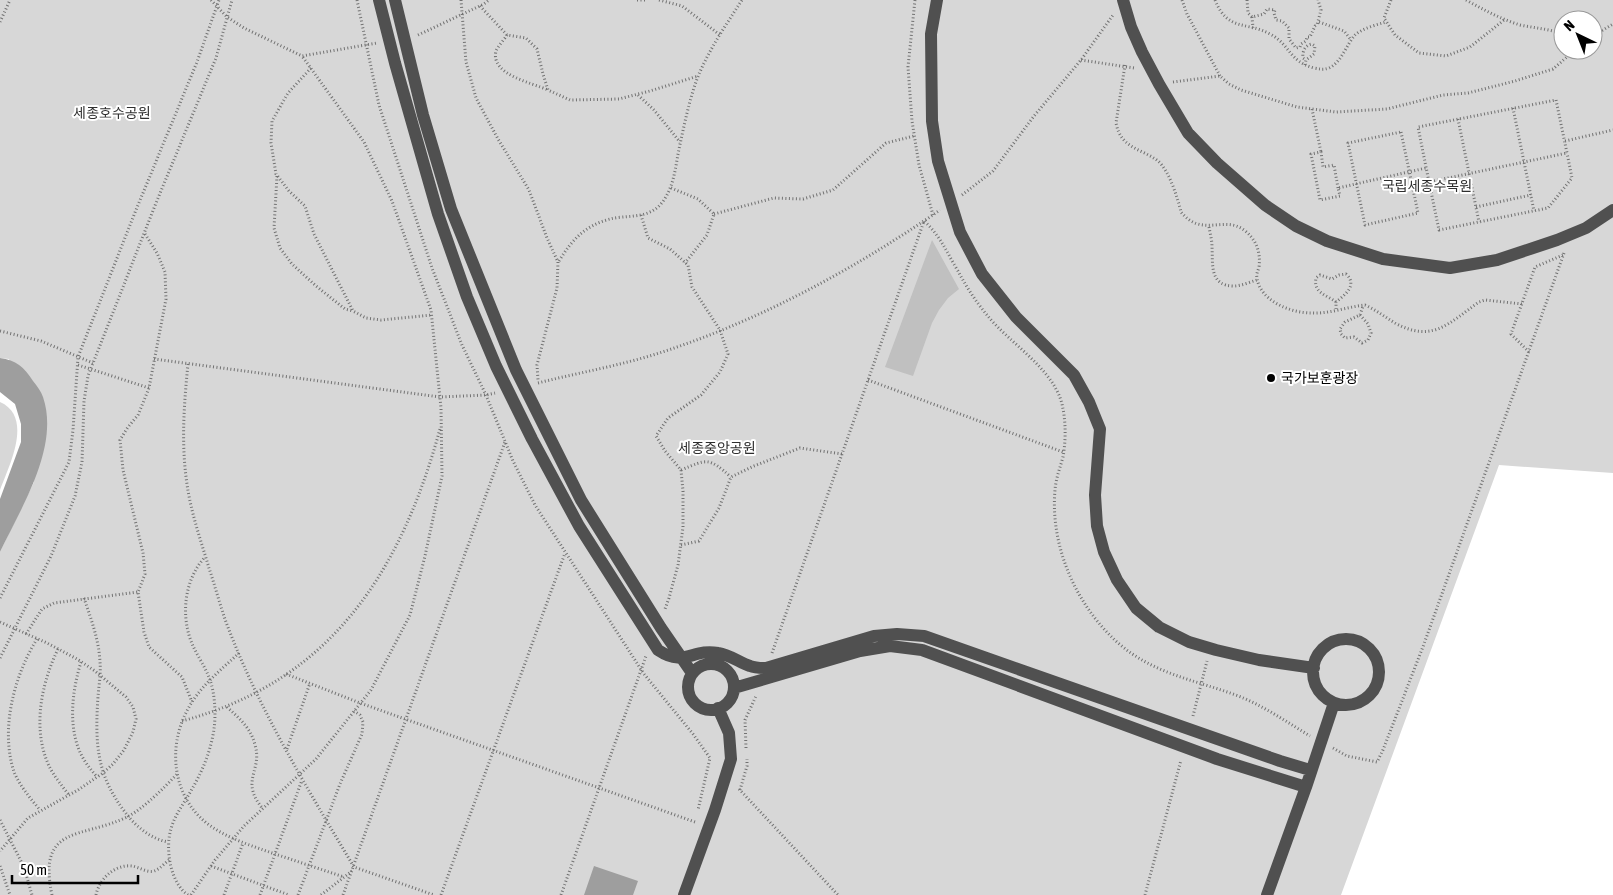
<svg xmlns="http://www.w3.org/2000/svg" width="1613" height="895" viewBox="0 0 1613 895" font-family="'Asap Condensed','Noto Sans KR',sans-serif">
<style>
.green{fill:#d7d7d7;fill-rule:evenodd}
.water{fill:#9e9e9e}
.building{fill:#c0c0c0}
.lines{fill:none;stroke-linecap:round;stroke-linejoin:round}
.path{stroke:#727272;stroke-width:3;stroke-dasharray:1 2.5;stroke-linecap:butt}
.minor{stroke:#505050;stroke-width:12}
.poi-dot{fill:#000;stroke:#fff;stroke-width:2}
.labels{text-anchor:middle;stroke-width:4;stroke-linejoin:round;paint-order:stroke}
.park-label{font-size:14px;fill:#2e2e2e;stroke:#fff}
.poi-label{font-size:14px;fill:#000;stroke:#fff;text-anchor:start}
</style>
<rect width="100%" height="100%" fill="#fff"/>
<path class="green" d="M0 0H1613V473L1499 465 1341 895H0V552L34 482 9 359 0 358ZM1563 20H1593V50H1563Z
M0 402C34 417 9 466 0 490Z"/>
<path class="water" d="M0 358C16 360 24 367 33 381 37 386 41 391 43 397 60 447 21 508 0 552V499L21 442V424L15 404 0 392Z
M594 866 638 881 633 895H584Z"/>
<path class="building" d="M932 240 959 289 948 298 939 310 932 323 913 376 885 367Z"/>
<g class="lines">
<path class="path" d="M211 0 227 17 244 28 302 56 377 43
M357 0 379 105 432 268 462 345 486 395 513 461 535 505 644 674 693 734 710 758 698 810
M461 0 466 62 476 98 498 139 529 190 547 238 558 262 557 288 537 365 538 380
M637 0H647
M659 0 682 6 720 35
M915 0 908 67 912 121 919 165 933 215
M1182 0 1187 14 1220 76
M1215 0C1228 32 1246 21 1270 34 1291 45 1288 61 1314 68 1320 69 1323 70 1329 68 1342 62 1346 45 1355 35 1363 28 1376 25 1386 22
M1247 0 1248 13 1252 17 1264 14 1267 9 1275 10 1274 13 1276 20 1282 21 1289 28V39L1296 48 1300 47 1301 44 1306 41 1307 37H1310L1315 26 1317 25 1321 10 1318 0
M1391 0 1384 18 1395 35 1419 53 1446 56 1470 47 1504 20
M1466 0C1484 10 1501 19 1520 25 1535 28 1549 29 1563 34
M480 6 507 35 526 38 537 49 543 74 548 90 570 100 619 99 650 91 698 76
M1252 17 1253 28
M0 22 10 0
M1319 22 1344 31 1351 40
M418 35 484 4 489 0
M507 35C504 40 498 46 496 51 490 75 533 83 548 90
M1593 36 1613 24
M1081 60 1134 68
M1125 65 1116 123C1121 149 1141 148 1158 161 1169 170 1178 199 1181 212 1202 238 1224 215 1244 230 1256 239 1261 252 1259 267 1258 271 1256 274 1257 278 1260 301 1291 313 1311 313 1329 314 1347 307 1365 305 1376 310 1385 317 1395 323 1433 344 1450 322 1479 302L1485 300 1522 304
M1305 65 1306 60 1314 54 1315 46 1312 44C1305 45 1302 52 1303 58L1306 60
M311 68 288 93 272 121 271 143 276 174 289 191 305 206 314 234 353 311 366 318 381 320 432 315
M1173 82 1220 76 1229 84 1241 90 1297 107 1336 112 1387 109 1443 95 1468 93 1515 81 1553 69 1575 50
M638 95 654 110 680 142
M1556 100 1567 153 1429 182 1418 127Z
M1513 108 1534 211
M1312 109 1321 152
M1458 119 1479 222
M1401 132 1418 213 1365 225 1348 143Z
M1565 141 1613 130
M277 176 274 228 280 248 292 264 316 286 345 309 353 311
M1429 182 1439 230 1548 208 1572 178 1567 153
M671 188 698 199 714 214 707 235 685 263
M1338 188 1334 165 1323 167 1321 152 1311 154 1320 200 1340 196 1338 188 1426 168
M962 195 993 171 1034 116 1081 60 1113 15
M1476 207 1531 195
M714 214 774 198 803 199 833 190 886 143 914 136
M641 215 648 238 670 249 688 265 692 287 720 330 728 354 720 372 701 395 668 418 656 436 665 451 681 470 683 491V527L678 565 669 598 665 609
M1209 227C1210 233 1212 240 1212 247 1213 264 1209 286 1234 286 1241 286 1250 282 1257 280
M145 234 157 253 165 272 166 299 149 388 138 415 128 427 120 440 123 470 143 553 145 574 138 592 144 632 149 647 182 677 192 702
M559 261C572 240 584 226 610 219 625 215 647 219 660 205 674 189 675 169 679 149 684 126 689 101 697 79 708 51 726 25 742 0
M1336 302C1327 295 1313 293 1316 278L1320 275 1332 279 1339 275 1346 274C1358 285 1345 295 1336 302V309
M1360 315 1368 324 1371 333 1368 340 1362 343 1354 337 1345 338 1341 334 1340 329 1345 322 1360 315 1363 306
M0 331 41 341 93 363
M1529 352 1511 334 1535 267 1563 255
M154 359 440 397 486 395 495 393
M188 364C184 404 181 444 187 484 191 513 201 541 209 568 215 586 220 605 226 622 258 708 307 788 354 867L434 895
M78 365 149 388
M868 380 1063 452
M538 383C577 373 618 366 656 354 757 322 853 270 940 210
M681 470C708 459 708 457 731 477
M681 545 699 541 719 508 731 477 754 466 800 448 842 454
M0 598 69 462 73 430 78 357 136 210 197 62 219 0
M84 598C91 619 99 640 100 662 101 673 99 685 98 696 95 743 96 774 125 812 135 826 151 839 168 842
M0 622 47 643 77 659 95 671 126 697 133 707 136 719 133 732 124 750 113 764 103 773 78 790 28 818 0 851
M26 634 42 609 54 603 138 592
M37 639C14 676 0 729 14 772 20 786 30 798 40 810
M58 649C41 684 32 729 49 766 54 776 62 786 69 795
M239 653C221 670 200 686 188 709 166 748 173 801 212 827 230 839 252 846 272 853 296 861 320 869 344 877
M772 653 924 221C940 235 947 253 958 271 966 286 976 302 987 315 1009 343 1053 368 1062 404 1066 421 1066 440 1063 457 1060 468 1056 478 1055 490 1050 546 1076 605 1117 642 1154 675 1197 680 1241 697 1265 707 1287 722 1310 736
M0 658 51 556 75 496 82 462 84 401 88 376 156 203 216 58 232 0
M81 662C72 691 67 730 83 758 87 765 92 771 97 777
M286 674 360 703 695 822
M227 707C239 718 251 728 255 745 263 771 239 780 263 809
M1193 716 1207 661
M182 721C332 681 401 571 440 429
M746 748 745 720 756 696
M1333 748 1347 756 1377 762 1383 750 1424 644 1564 253
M287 749 310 683
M739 789 838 895
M740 790 747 766V759
M0 820 24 867 32 895
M0 866 10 895
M211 866 289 895
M52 895C37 824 82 839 127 817 143 809 165 787 177 774
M96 895C99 879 115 864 132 866 139 867 147 873 154 871 160 869 165 863 170 859
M188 895C170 883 165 848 171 829 175 814 185 802 192 789 203 770 211 750 214 729 216 714 215 694 210 680 206 668 198 657 193 646 180 617 184 580 205 557
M191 895 215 860 244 826 316 759 371 690 410 615 425 556 442 476 441 408 431 310 392 201 364 142 302 56
M224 895 243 843
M260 895 302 780
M298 895 340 784 362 734 363 722 360 715 354 711
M321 895 352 871
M343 895 505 442
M441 895 565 553
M561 895 646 656
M1145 895 1181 760"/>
<path class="minor" d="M379 0 395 63 438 214 467 297 496 366 532 439 579 526 658 650C685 668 692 648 718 653 730 655 739 662 750 666 755 668 761 668 766 668L874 636 897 634 924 636 1280 761 1310 770
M395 0 423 115 451 209 516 370 581 500 661 628 692 673
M937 0 931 34 932 121 938 161 960 232 982 274 1016 317 1074 375 1089 402 1100 429 1095 495 1097 526 1104 552 1117 580 1136 608 1159 627 1189 642 1216 650 1259 660 1314 668
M1123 0 1131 27 1142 52 1159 84 1188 133 1217 163 1265 205 1296 226 1327 241 1383 259 1450 268 1497 260 1557 240 1586 228 1613 210
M1313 672a33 33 0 1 1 66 0a33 33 0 1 1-66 0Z
M688 687a23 23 0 1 1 46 0a23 23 0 1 1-46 0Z
M734 688 860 651 890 646 922 650 1217 759 1306 787
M684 895 715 810 731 759 729 733 718 708
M1267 895 1306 787 1334 703"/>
</g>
<circle class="poi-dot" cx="1271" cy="378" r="5"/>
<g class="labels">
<g class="park-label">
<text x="112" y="118">세종호수공원</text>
<text x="1427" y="191">국립세종수목원</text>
<text x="717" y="453">세종중앙공원</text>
</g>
<g class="poi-label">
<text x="1281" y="383">국가보훈광장</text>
</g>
</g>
<g transform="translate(1578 35) rotate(317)"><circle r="24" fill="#ffffff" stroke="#999999"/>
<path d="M0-4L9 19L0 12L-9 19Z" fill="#000000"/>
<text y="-8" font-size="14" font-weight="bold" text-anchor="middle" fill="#000000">N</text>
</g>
<path d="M12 875v8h126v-8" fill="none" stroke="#000000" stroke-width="2.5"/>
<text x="20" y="875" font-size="15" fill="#000000" stroke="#ffffff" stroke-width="4" paint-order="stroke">50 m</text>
</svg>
